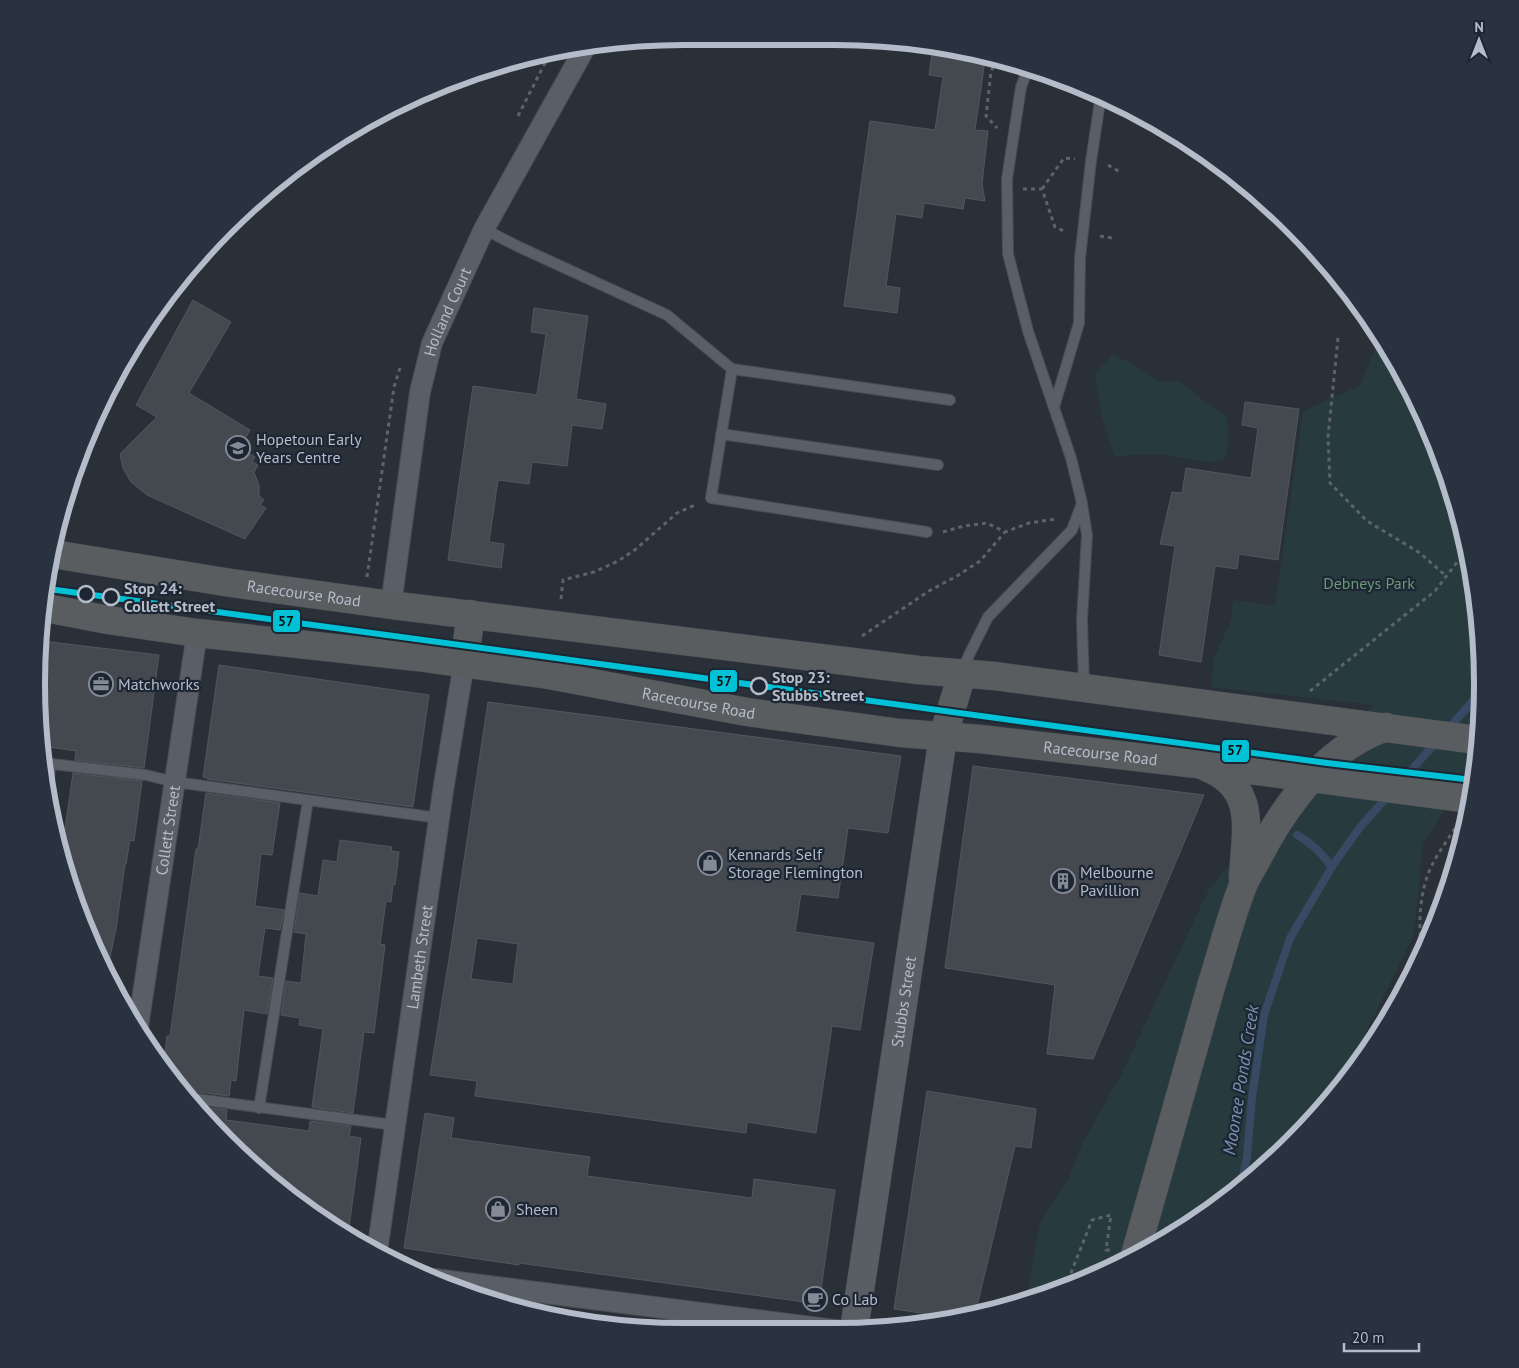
<svg xmlns="http://www.w3.org/2000/svg" width="1519" height="1368" viewBox="0 0 1519 1368" font-family="'PT Sans',sans-serif">
<style>
.green{fill:#273a3e}
.lines{fill:none;stroke-linecap:round;stroke-linejoin:round}
.stream{stroke:#384963;stroke-width:8}
.building{fill:#444950;stroke:#52575f;fill-rule:evenodd}
.lane-casing{stroke:#484c53;stroke-width:12}
.street-casing{stroke:#484c53;stroke-width:22}
.secondary-casing{stroke:#484c53;stroke-width:29}
.highway-casing{stroke:#474c53;stroke-width:29}
.path{stroke:#5d636a;stroke-width:3;stroke-dasharray:4 4;stroke-linecap:butt}
.lane{stroke:#5a5e66;stroke-width:10}
.street{stroke:#5a5e66;stroke-width:20}
.secondary{stroke:#595d64;stroke-width:28}
.highway{stroke:#5a5d60;stroke-width:28}
.highway-bridge-casing{stroke:#474c53;stroke-width:29;stroke-linecap:butt}
.highway-bridge{stroke:#5a5d60;stroke-width:28}
.tram-1-casing{stroke:#1d2633;stroke-width:10}
.tram-1{stroke:#00c1d5;stroke-width:6}
.stop-dot{fill:#1d2633;stroke:#b4bcc9;stroke-width:2.5}
.labels{text-anchor:middle;stroke-width:4.5;stroke-linejoin:round;paint-order:stroke}
.street-label{font-size:16px;fill:#b4bcc9;stroke:#1d2633}
.poi-label{font-size:16px;fill:#b4bcc9;stroke:#1d2633;text-anchor:start}
.park-label{font-size:16px;fill:#6b9a76;stroke:#1d2633}
.stop-label{font-size:16px;font-weight:bold;fill:#b4bcc9;stroke:#1d2633;text-anchor:start}
.water-label{font-size:18px;font-style:italic;fill:#7c92b1;stroke:#1d2633}
.rim{fill:none;stroke:#b4bcc9;stroke-width:6}
.line-badge{stroke:#1d2633;stroke-width:2}
.pale-badge-label{font-size:14px;text-anchor:middle;font-weight:bold;fill:#111}
</style>
<rect width="100%" height="100%" fill="#2a3038"/>
<path class="green" d="M1380 335 1433 436 1470 557 1483 684 1475 763 1423 843 1414 935 1340 1085 1293 1142 1195 1222 1083 1282 1026 1300 1040 1223 1069 1177 1083 1142 1122 1073 1209 889 1373 705 1211 687 1214 659 1231 619 1233 600 1275 606 1303 411 1360 386Z
M1112 355 1128 361 1161 382 1178 381 1227 418 1229 441 1224 460C1206 464 1195 459 1178 457 1156 453 1136 454 1115 457L1101 414 1095 374Z"/>
<g class="lines">
<path class="stream" d="M1447 730 1482 691
M1400 783 1437 741
M1297 835C1312 843 1321 853 1332 867
M1241 1185 1247 1157 1252 1098 1264 1015 1290 938 1333 865 1361 826 1389 795"/>
</g>
<path class="building" d="M932 53 985 60 975 130 988 131 982 184 985 201 965 198 963 209 924 203 922 218 896 214 886 286 900 288 897 313 844 306 870 121 935 130 943 77 929 75Z
M193 300 231 322 189 393 250 430 240 448 255 457 252 462 258 465 254 472 259 485V496L264 500 260 505 266 508 245 539 147 495 131 482 123 468 120 454 157 417 136 405Z
M534 308 588 316 576 399 606 404 602 429 572 425 567 466 532 462 529 484 498 480 489 542 504 544 501 568 448 560 473 386 537 395 546 334 531 332Z
M1245 402 1299 409 1278 560 1239 554 1237 569 1215 566 1201 662 1159 655 1175 546 1160 544 1172 492 1182 493 1186 468 1251 478 1258 428 1242 425Z
M42 641 159 655 144 768 75 760 76 751 42 746 36 684Z
M219 665 429 695 413 807 207 779 208 778 203 777Z
M488 702 901 756 888 833 848 828 838 898 801 894 795 932 874 943 860 1030 832 1026 816 1133 747 1122 746 1133 475 1096 477 1081 430 1075 450 953ZM477 938 518 944 513 984 471 979Z
M973 766 1204 795 1093 1059 1047 1054 1055 985 945 968Z
M73 773 142 781 134 841 130 840 126 864H125L116 929 106 976 103 970 62 850Z
M206 793 280 803 272 855 261 854 255 906 284 910 280 930 265 928 258 976 273 978 267 1014 244 1010 236 1081 231 1080 229 1096 190 1091 184 1093 170 1078 163 1067 167 1036H170L189 898 196 849H198Z
M340 840 392 847 391 851 399 852 395 885 393 884 391 902 386 901 380 944 385 945 374 1033 364 1032 353 1113 312 1107 323 1029 299 1025 300 1018 281 1015 286 981 301 983 306 934 294 932 300 893 318 896 323 860 337 862Z
M927 1091 1036 1109 1031 1148 1015 1146 975 1315 962 1319 894 1309Z
M196 1106 227 1110 226 1120 309 1131 310 1121 351 1126 349 1136 361 1138 349 1228 335 1227 257 1171Z
M425 1113 454 1118 451 1138 590 1157 587 1176 752 1198 754 1179 835 1190 819 1304 519 1263V1265L404 1248Z"/>
<g class="lines">
<defs>
<path id="lane" d="M484 229 517 246 667 315 732 369 950 400
M732 369 711 498 927 532
M1054 407 1079 323 1080 258 1091 161 1101 95
M721 434 938 465
M1082 504 1087 535 1082 620 1084 687
M962 673 969 655 988 617 1072 530 1082 503 1071 458 1028 331 1008 254 1007 179 1021 87 1028 69
M44 763 146 775 175 782 439 818
M47 792 51 764
M189 1098 394 1125
M259 1108 308 800
M521 1308 524 1289"/>
<g id="street">
<path id="s1" d="M391 605 420 392 432 343 484 229 586 46"/>
<path id="s2" d="M138 1027 197 633"/>
<path id="s3" d="M377 1252 443 791 464 663"/>
<path d="M435 1279 843 1331"/>
</g>
<g id="secondary">
<path id="s4" d="M854 1330 943 737"/>
</g>
<g id="highway">
<path id="s5" d="M53 554 231 583 391 605 918 670 995 676 1477 740"/>
<path id="s6" d="M46 608 108 620 197 633 417 657 549 675 747 712 900 733 980 739 1266 772 1471 799"/>
<path d="M464 663 471 614"/>
<path d="M943 737 962 674"/>
<path d="M1206 767C1259 788 1245 832 1243 878"/>
<path d="M1212 983C1222 952 1230 919 1242 888 1245 879 1251 870 1256 861 1284 806 1326 748 1386 727"/>
</g>
</defs>
<use href="#lane" class="lane-casing"/>
<use href="#street" class="street-casing"/>
<use href="#secondary" class="secondary-casing"/>
<use href="#highway" class="highway-casing"/>
<path class="path" d="M996 59 991 72 986 116 997 128
M518 116 551 51
M1108 165 1120 172
M1023 189H1042L1055 227 1066 232
M1042 189 1064 158 1075 159
M1100 236 1112 238
M1338 338 1328 437 1330 483 1367 521 1420 553 1446 576
M943 532 964 526 987 523 1005 532 1029 523 1056 519
M367 577 394 387 400 368
M561 599 563 580 594 572 618 561 636 549 677 513 695 505
M862 636 929 591 957 576 980 561 1005 532
M1310 691 1435 591 1458 561 1469 553
M1422 952C1418 924 1419 892 1432 865 1439 851 1450 837 1458 823
M1065 1288 1092 1220 1111 1215 1106 1250H1110"/>
<use href="#lane" class="lane"/>
<use href="#street" class="street"/>
<use href="#secondary" class="secondary"/>
<use href="#highway" class="highway"/>
<defs>
<path id="highway-bridge" d="M1135 1255 1212 983"/>
</defs>
<use href="#highway-bridge" class="highway-bridge-casing"/>
<use href="#highway-bridge" class="highway-bridge"/>
<defs>
<path id="tram-1" d="M49 589 1327 763 1473 780"/>
</defs>
<use href="#tram-1" class="tram-1-casing"/>
<use href="#tram-1" class="tram-1"/>
</g>
<defs>
<symbol id="school-ring" viewBox="-11 -11 22 22"><circle r="9.5" fill="#1d2633" stroke="#848b96" stroke-width="1.5"/><path d="M0-5L7-2L0 1L-7-2ZM-4 1L0 2.5L4 1V4Q0 6-4 4Z" fill="#848b96"/></symbol>
<symbol id="office-ring" viewBox="-11 -11 22 22"><circle r="9.5" fill="#1d2633" stroke="#848b96" stroke-width="1.5"/><path d="M-6-3h4V-5.5h4V-3h4V5H-6ZM-1-4.5V-3h2v-1.5ZM-6 0V1H6V0Z" fill="#848b96"/></symbol>
<symbol id="shop-ring" viewBox="-11 -11 22 22"><circle r="9.5" fill="#1d2633" stroke="#848b96" stroke-width="1.5"/><path d="M-5-2.5h2.3a2.7 3.5 0 0 1 5.4 0H5L5.5 6h-11ZM-1.5-2.5h3a1.5 2.3 0 0 0-3 0Z" fill="#848b96"/></symbol>
<symbol id="building-ring" viewBox="-11 -11 22 22"><circle r="9.5" fill="#1d2633" stroke="#848b96" stroke-width="1.5"/><path d="M-4-6H4V6H1V3H-1V6H-4ZM-2.5-4.3h1.7v1.8h-1.7ZM.8-4.3h1.7v1.8H.8ZM-2.5-1h1.7V.8h-1.7ZM.8-1h1.7V.8H.8Z" fill="#848b96"/></symbol>
<symbol id="cafe-ring" viewBox="-11 -11 22 22"><circle r="9.5" fill="#1d2633" stroke="#848b96" stroke-width="1.5"/><path d="M-5.5-4.5H6V0H3Q3 3.5 0 3.5H-2.5Q-5.5 3.5-5.5 0ZM3-3.2v2h1.7v-2ZM-6 4.5H4V6H-6Z" fill="#848b96"/></symbol>
</defs>
<g fill-rule="evenodd">
<use href="#school-ring" x="224" y="434" width="28" height="28"/>
<use href="#office-ring" x="87" y="670" width="28" height="28"/>
<use href="#shop-ring" x="696" y="849" width="28" height="28"/>
<use href="#building-ring" x="1049" y="867" width="28" height="28"/>
<use href="#shop-ring" x="484" y="1195" width="28" height="28"/>
<use href="#cafe-ring" x="801" y="1285" width="28" height="28"/>
</g>
<g class="stop-dot">
<circle cx="86" cy="594" r="8"/>
<circle cx="111" cy="597" r="8"/>
<circle cx="759" cy="686" r="8"/>
</g>
<g class="labels">
<g class="street-label">
<text dy="6" stroke="none"><textPath href="#s1" startOffset="300">Holland Court</textPath></text>
<text dy="6" stroke="none"><textPath href="#s5" startOffset="254">Racecourse Road</textPath></text>
<text dy="6" stroke="none"><textPath href="#s6" startOffset="660">Racecourse Road</textPath></text>
<text dy="6" stroke="none"><textPath href="#s6" startOffset="1065">Racecourse Road</textPath></text>
<text dy="6" stroke="none"><textPath href="#s2" startOffset="199">Collett Street</textPath></text>
<text dy="6" stroke="none"><textPath href="#s3" startOffset="298">Lambeth Street</textPath></text>
<text dy="6" stroke="none"><textPath href="#s4" startOffset="332">Stubbs Street</textPath></text>
</g>
<g class="poi-label">
<text x="256" y="445">Hopetoun Early<tspan x="256" dy="18">Years Centre</tspan></text>
<text x="118" y="690">Matchworks</text>
<text x="728" y="860">Kennards Self<tspan x="728" dy="18">Storage Flemington</tspan></text>
<text x="1080" y="878">Melbourne<tspan x="1080" dy="18">Pavillion</tspan></text>
<text x="516" y="1215">Sheen</text>
<text x="832" y="1305">Co Lab</text>
</g>
<g class="park-label">
<text x="1369" y="589">Debneys Park</text>
</g>
<g class="stop-label">
<text x="124" y="594">Stop 24:<tspan x="124" dy="18">Collett Street</tspan></text>
<text x="772" y="683">Stop 23:<tspan x="772" dy="18">Stubbs Street</tspan></text>
</g>
<g class="water-label">
<text transform="translate(1241 1080) rotate(-81)" y="6">Moonee Ponds Creek</text>
</g>
</g>
<path d="M0 0H1519V1368H0ZM684 45H835A639 639 0 0 1 1474 684V684A639 639 0 0 1 835 1323H684A639 639 0 0 1 45 684V684A639 639 0 0 1 684 45Z" fill="#29323f" fill-rule="evenodd"/>
<path class="rim" d="M684 45H835A639 639 0 0 1 1474 684V684A639 639 0 0 1 835 1323H684A639 639 0 0 1 45 684V684A639 639 0 0 1 684 45Z"/>
<g class="line-badge">
<rect x="272" y="609" width="29" height="24" rx="5" fill="#00c1d5"/>
<rect x="709" y="669" width="29" height="24" rx="5" fill="#00c1d5"/>
<rect x="1221" y="739" width="29" height="24" rx="5" fill="#00c1d5"/>
</g>
<g class="pale-badge-label">
<text x="286" y="626">57</text>
<text x="724" y="686">57</text>
<text x="1235" y="755">57</text>
</g>
<g transform="translate(1479 40)" stroke="#1d2633" stroke-width="4" paint-order="stroke">
<path d="M0-4L9 19L0 12L-9 19Z" fill="#b4bcc9"/>
<text y="-8" font-size="14" font-weight="bold" text-anchor="middle" fill="#b4bcc9">N</text>
</g>
<path d="M1344 1343v8h75v-8" fill="none" stroke="#b4bcc9" stroke-width="2.5"/>
<text x="1352" y="1343" font-size="15" fill="#b4bcc9" stroke="#1d2633" stroke-width="4" paint-order="stroke">20 m</text>
</svg>
